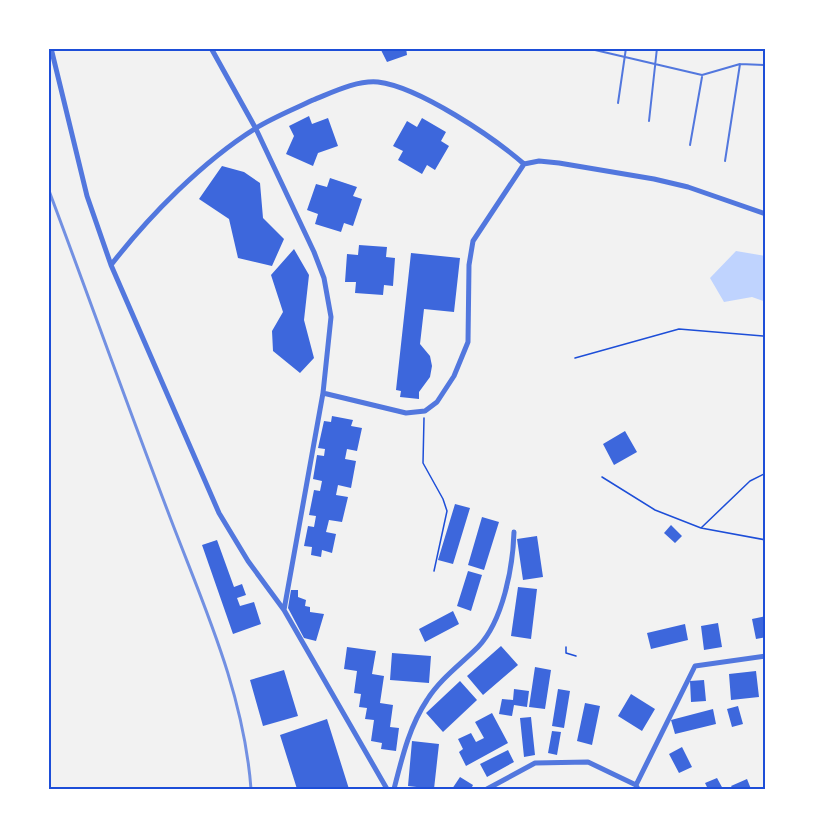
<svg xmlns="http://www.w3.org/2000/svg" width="814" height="837" viewBox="0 0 814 837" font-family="Helvetica,sans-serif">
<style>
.water{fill:#bfd3fe}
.building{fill:#3d67dc}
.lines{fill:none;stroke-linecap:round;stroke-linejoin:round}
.path{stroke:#1d4ed8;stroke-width:1.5}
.service{stroke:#5277de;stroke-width:2}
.minor{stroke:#5277de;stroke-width:5}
.rail{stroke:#7290e2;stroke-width:3}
.neatline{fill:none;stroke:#1d4ed8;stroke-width:2}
</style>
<rect width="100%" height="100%" fill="#f2f2f2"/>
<path class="water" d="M736 251 766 256V302L752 297 724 302 710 278Z"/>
<path class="building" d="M380 48H406L407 55 387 62Z
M309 116 312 124 328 118 338 146 318 153 313 166 286 154 294 136 289 126Z
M422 118 446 132 441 141 449 146 435 170 427 165 422 174 398 160 403 151 393 146 407 121 417 127Z
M222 166 244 172 260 183 263 218 284 239 272 266 238 258 229 219 199 199Z
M330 178 357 187 353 196 362 199 353 226 344 223 341 232 315 224 318 214 307 210 316 184 327 187Z
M359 245 387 247 386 257 395 258 393 286 384 285 383 295 355 293 356 282H345L347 254 358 255Z
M294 249 309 275 304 320 314 358 300 373 273 351 272 331 283 312 271 275Z
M411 253 460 258 454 312 424 309 420 344 430 356 432 366 430 377 419 392V399L400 397 401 391 396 390Z
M332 416 353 420 351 426 362 428 357 451 347 449 345 459 356 461 351 488 338 485 336 495 348 497 342 522 329 520 326 532 336 534 332 553 322 550 321 557 311 555 312 547 304 546 308 526 314 527 316 516 309 515 314 490 320 491 322 481 313 479 317 455 324 456 325 449 318 448 324 421 331 422Z
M625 431 637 452 614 465 603 444Z
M455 504 470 508 453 564 438 560Z
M482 517 499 522 484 570 468 565Z
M671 525 682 536 675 543 664 533Z
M537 536 543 577 523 580 517 539Z
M217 540 234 587 242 584 246 595 237 598 240 606 254 602 261 624 233 634 202 545Z
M468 571 482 575 471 611 457 606Z
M518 587 537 589 531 639 511 636Z
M291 590H298V597L306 600 305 606 310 607V612L324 614 316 641 304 638 288 608Z
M453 611 459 624 425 642 419 629Z
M766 616V637L756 639 752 619Z
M718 623 722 647 704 650 701 626Z
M685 624 688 640 651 649 647 633Z
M501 646 518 665 483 695 467 676Z
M347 647 376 651 372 674 384 676 380 703 393 705 390 727 399 728 396 751 381 749 382 743 371 741 374 720 365 719 367 708 359 707 361 694 354 693 357 671 344 669Z
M392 653 431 656 429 683 390 680Z
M535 667 551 670 545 709 529 707Z
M284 670 298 716 263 726 250 680Z
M756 671 759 697 731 700 729 674Z
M704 680 706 701 691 702 690 681Z
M460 681 477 700 443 732 426 713Z
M514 689 529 691 527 707 514 705 512 716 499 714 502 699 513 700Z
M558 689 570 691 564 728 552 726Z
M631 694 655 709 642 731 618 716Z
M585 703 600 706 592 745 577 741Z
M738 706 743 724 732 727 727 709Z
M713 709 716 724 675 734 671 720Z
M492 713 508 743 466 766 459 752 463 749 458 739 471 733 476 742 484 738 475 722Z
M531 717 535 755 524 757 520 718Z
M327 719 349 789H297L280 735Z
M552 731 561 732 557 755 548 753Z
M412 741 439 744 434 789 408 786Z
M682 747 692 767 679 773 669 754Z
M508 750 514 762 487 777 480 764Z
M460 777 473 785 471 789H452Z
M717 778 723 789H708L705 783Z
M747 779 751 789H733L731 786Z"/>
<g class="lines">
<path class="path" d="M575 358 679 329 763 336
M424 418 423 463 443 499 447 511 434 571
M602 477 655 510 701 528 766 540
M701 528 750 481 766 473
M566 647V653L576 656"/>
<path class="service" d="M595 48V50L702 75 740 64 766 65
M618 103 626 48
M649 121 657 48
M690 145 702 77
M725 161 740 64"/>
<path class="minor" d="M51 48 87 196 111 265
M211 48 256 129 314 252 324 278 331 317 323 393 284 610
M323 393 406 413 425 411 437 402 454 376 468 342 469 265 473 241 524 164
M636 785 695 666 766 656
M387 789 284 610 248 561 219 513 111 265C149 216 203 161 256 128 274 117 294 109 313 100 333 92 357 80 378 82 419 87 493 137 524 164L539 161 559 163 654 179 688 187 766 214
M394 789C402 758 409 727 427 700 440 679 461 664 478 647 503 621 513 567 514 532
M487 789 535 763 588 762 636 785 638 789"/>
<path class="rail" d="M48 188C90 300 130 413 173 525 206 611 244 695 251 789"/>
</g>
<rect width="814" height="837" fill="none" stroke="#ffffff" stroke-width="99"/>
<rect x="50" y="50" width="714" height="738" class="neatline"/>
</svg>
